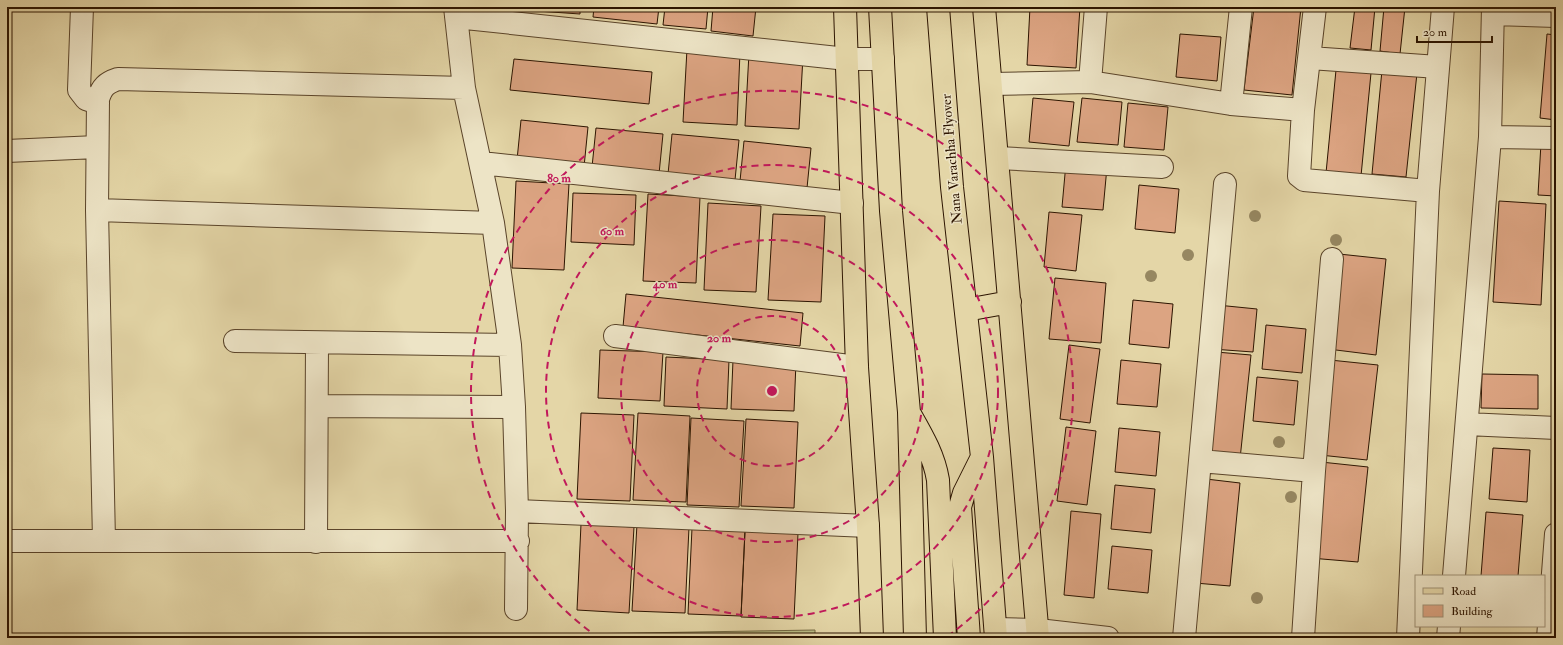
<svg xmlns="http://www.w3.org/2000/svg" width="1563" height="645" viewBox="0 0 1563 645" font-family="'IM FELL Double Pica',serif">
<style>
.green{fill:#b9bc84;stroke:#726842}
.building{fill:#dca482;stroke:#2c1400}
.lines{fill:none;stroke-linecap:round;stroke-linejoin:round}
.minor-casing{stroke:#5a442a;stroke-width:24}
.major-casing{stroke:#2c1400;stroke-width:24}
.minor{stroke:#ede4c6;stroke-width:22}
.major{stroke:#e4d6a7;stroke-width:22}
.tree{fill:#968761}
.ring{fill:none;stroke:#c2185b;stroke-width:2;stroke-dasharray:7 5}
.labels{text-anchor:middle;stroke-width:3;stroke-linejoin:round;paint-order:stroke}
.street-label{font-size:14px;fill:#2c1400;stroke:#ede4c6}
.centre{fill:#c2185b;stroke:#ede4c6;stroke-width:2}
.ring-label{font-size:12px;text-anchor:middle;font-weight:bold;fill:#c2185b;stroke:#ede4c6;stroke-width:3;stroke-linejoin:round;paint-order:stroke}
</style>
<rect width="100%" height="100%" fill="#e4d6a7"/>
<filter id="stains"><feTurbulence type="fractalNoise" baseFrequency=".005" numOctaves="4"/><feColorMatrix values="0 0 0 0 .2 0 0 0 0 .09 0 0 0 0 .02 0 0 0 .5 -.17"/></filter>
<radialGradient id="worn" r=".72"><stop offset=".6" stop-color="#630" stop-opacity="0"/><stop offset="1" stop-color="#630" stop-opacity=".3"/></radialGradient>
<path class="green" d="M815 630V638H340Z"/>
<path class="building" d="M499 7H532V10Z
M538 7H580V14L537 11Z
M594 7H659L657 24 593 17Z
M665 7H708L706 29 663 25Z
M713 7H756L753 36 711 31Z
M1030 7H1080L1076 68 1027 65Z
M1254 7H1301L1292 95 1244 90Z
M1355 7H1375L1371 50 1350 48Z
M1384 7H1405L1400 54 1380 51Z
M1180 34 1221 37 1217 81 1176 77Z
M1547 34 1556 35V120L1540 118Z
M687 49 740 52 737 125 683 122Z
M749 53 803 56 799 129 745 126Z
M514 59 652 72 649 104 510 90Z
M1336 70 1371 73 1361 176 1326 173Z
M1382 70 1417 73 1406 177 1372 174Z
M1033 98 1074 102 1069 146 1029 142Z
M1082 98 1122 102 1118 145 1077 142Z
M1128 103 1168 107 1164 150 1124 147Z
M521 120 588 127 584 167 517 160Z
M596 128 663 134 659 174 592 167Z
M672 134 739 140 735 180 668 174Z
M744 141 811 148 807 188 740 181Z
M1541 143 1556 144V196L1538 195Z
M1066 163 1107 167 1103 210 1062 207Z
M516 181 569 184 564 270 512 268Z
M1139 185 1179 189 1175 233 1135 229Z
M573 193 636 195 634 245 571 242Z
M648 194 700 197 696 283 643 281Z
M1499 201 1546 204 1541 305 1493 302Z
M708 203 761 206 756 292 704 290Z
M1049 212 1082 215 1076 271 1044 267Z
M773 214 825 216 821 302 768 300Z
M1339 254 1386 259 1376 355 1328 349Z
M1055 278 1106 283 1101 343 1049 339Z
M626 294 803 313 800 346 623 327Z
M1133 300 1173 304 1169 348 1129 344Z
M1217 305 1257 309 1253 352 1212 349Z
M1266 325 1306 329 1302 373 1262 369Z
M1069 345 1100 349 1090 423 1060 419Z
M600 350 663 352 660 401 598 398Z
M1216 352 1251 355 1240 459 1206 456Z
M666 357 729 360 727 409 664 406Z
M733 360 796 362 794 411 731 409Z
M1121 360 1161 364 1157 407 1117 404Z
M1330 360 1378 365 1367 460 1320 455Z
M1482 374 1538 375V409L1481 408Z
M1257 377 1298 381 1294 425 1253 421Z
M581 413 634 415 630 501 577 499Z
M638 413 690 416 686 502 633 500Z
M691 418 744 421 739 507 687 505Z
M746 419 798 422 794 508 741 506Z
M1066 427 1096 431 1087 505 1057 501Z
M1119 428 1160 432 1156 476 1115 472Z
M1493 448 1530 450 1527 502 1489 499Z
M1321 462 1368 467 1358 562 1310 558Z
M1206 479 1240 483 1230 586 1195 583Z
M1115 485 1155 489 1151 533 1111 529Z
M1071 511 1101 514 1094 598 1064 595Z
M1486 512 1523 515 1518 576H1481Z
M581 524 634 527 629 613 577 610Z
M637 524 689 527 685 613 632 611Z
M692 528 745 530 741 616 688 614Z
M745 531 798 533 794 619 741 617Z
M1112 546 1152 550 1148 593 1108 589Z"/>
<g class="lines">
<defs>
<path id="minor" d="M82 7 79 90 86 99 98 103
M455 7 464 88 493 223 510 345 514 407 517 511 516 609
M1315 7 1303 110 1299 176 1304 180 1428 191
M1493 14 1556 16
M456 17 847 59H883
M1310 58 1438 67
M1090 82 1096 7
M992 84 1090 82 1231 104 1303 110
M1231 104 1241 7
M1490 137 1556 138
M7 151 97 147
M998 158 1162 167
M481 163 852 203
M97 210 493 223
M615 336 857 367
M235 341 510 345
M317 406 514 407
M1467 424 1556 428
M1200 461 1314 471
M517 511 868 526
M7 541H518
M104 541 97 210 98 99C102 87 106 83 118 79L464 88
M316 542 317 343
M1454 576 1490 137 1493 7
M996 629 1038 630 1108 638
M1184 638 1225 184
M1303 638 1314 471 1332 259
M1408 638 1428 191 1443 7
M1448 638 1449 626
M1548 638 1556 534"/>
<path id="major" d="M845 7 857 367 868 526 872 638
M880 7 891 211 909 412 915 638
M938 7 952 187 982 457 996 638
M984 7 1038 638
M966 310 1010 302
M911 416C923 437 934 456 938 480L945 638
M969 638 960 507 964 493 982 457"/>
</defs>
<use href="#minor" class="minor-casing"/>
<use href="#major" class="major-casing"/>
<use href="#minor" class="minor"/>
<use href="#major" class="major"/>
</g>
<g class="tree">
<circle cx="1255" cy="216" r="6"/>
<circle cx="1336" cy="240" r="6"/>
<circle cx="1188" cy="255" r="6"/>
<circle cx="1151" cy="276" r="6"/>
<circle cx="1279" cy="442" r="6"/>
<circle cx="1291" cy="497" r="6"/>
<circle cx="1257" cy="598" r="6"/>
</g>
<g class="ring">
<circle cx="772" cy="391" r="75"/>
<circle cx="772" cy="391" r="151"/>
<circle cx="772" cy="391" r="226"/>
<path d="M599 638A301 301 0 1 1 945 638"/>
</g>
<g class="labels">
<g class="street-label">
<text transform="translate(951 159) rotate(-95)" y="5">Nana Varachha Flyover</text>
</g>
</g>
<circle cx="772" cy="391" r="6" class="centre"/>
<g class="ring-label">
<text x="559" y="182">80 m</text>
<text x="612" y="235">60 m</text>
<text x="665" y="288">40 m</text>
<text x="719" y="342">20 m</text>
</g>
<rect width="1563" height="645" fill="none" stroke="#e4d6a7" stroke-width="24"/>
<rect x="8" y="8" width="1547" height="629" fill="none" stroke="#2c1400" stroke-width="2"/>
<rect x="12" y="12" width="1539" height="621" fill="none" stroke="#2c1400"/>
<rect x="1415" y="575" width="130" height="52" fill="#ede4c6" stroke="#a09177"/>
<rect x="1423" y="588" width="20" height="6" fill="#e4d6a7" stroke="#a09177"/>
<text x="1451" y="595" font-size="12" fill="#2c1400">Road</text>
<rect x="1423" y="605" width="20" height="12" fill="#dca482" stroke="#a09177"/>
<text x="1451" y="615" font-size="12" fill="#2c1400">Building</text>
<path d="M1417 36v6h75v-6" fill="none" stroke="#2c1400" stroke-width="2"/>
<text x="1423" y="36" font-size="12" fill="#2c1400" stroke="#ede4c6" stroke-width="3" paint-order="stroke">20 m</text>
<rect width="100%" height="100%" filter="url(#stains)"/>
<rect width="100%" height="100%" fill="url(#worn)"/>
</svg>
